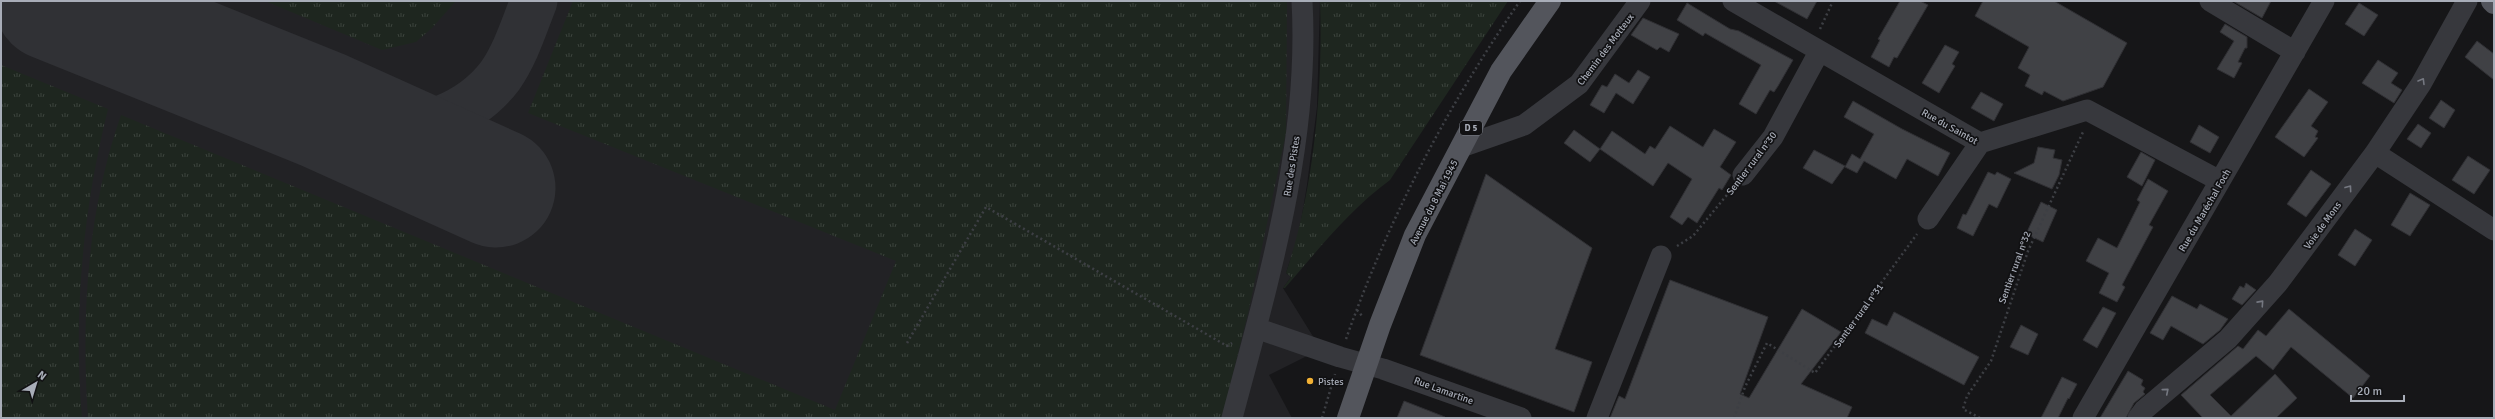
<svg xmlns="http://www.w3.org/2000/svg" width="2495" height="419" viewBox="0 0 2495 419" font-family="Signika,sans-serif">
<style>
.built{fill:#222225}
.grass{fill:url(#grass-tufts)}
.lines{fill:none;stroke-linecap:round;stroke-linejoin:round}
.taxiway{stroke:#303135;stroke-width:47}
.runway{stroke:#303135;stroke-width:119}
.building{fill:#404145;stroke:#303034}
.path{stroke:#3d3f44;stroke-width:2.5;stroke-dasharray:2 3;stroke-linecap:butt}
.minor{stroke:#37383d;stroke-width:21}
.major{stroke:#53555c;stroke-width:22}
.oneway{stroke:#757881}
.poi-dot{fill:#f2b134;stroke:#111113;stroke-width:1.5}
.labels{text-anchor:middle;stroke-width:3.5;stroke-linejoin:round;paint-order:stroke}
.shield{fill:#111113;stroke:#7b7e86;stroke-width:1}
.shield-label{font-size:9px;font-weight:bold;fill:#a8adb8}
.street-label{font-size:10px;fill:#a8adb8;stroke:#111113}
.poi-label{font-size:10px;fill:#a8adb8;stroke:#111113;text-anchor:start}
</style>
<defs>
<pattern id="grass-tufts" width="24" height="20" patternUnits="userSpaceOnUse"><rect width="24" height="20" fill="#1e261f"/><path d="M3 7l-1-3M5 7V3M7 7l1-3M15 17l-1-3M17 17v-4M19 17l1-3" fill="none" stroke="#3c433d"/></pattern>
</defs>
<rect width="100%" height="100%" fill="#161618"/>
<path class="built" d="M1 1H1320L1317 107 1307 185 1299 233 1286 273 1291 277 1283 288 1314 338 1307 356 1269 375 1292 418H1Z"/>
<path class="grass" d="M265 1H456L432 28 416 42 382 50Z
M573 1H1287L1286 133 1249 309 1222 418H88C81 315 87 213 121 115L835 410 896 261 528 113Z
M1320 1H1508L1390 180C1350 209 1318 250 1285 288H1283L1291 277 1286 273C1314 189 1323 90 1320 1Z
M1 65 108 109C83 210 73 314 82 418H1Z"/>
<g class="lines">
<path class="taxiway" d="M323 110C340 116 355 123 373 127 419 135 472 113 500 76 516 53 524 26 534 1"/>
<path class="runway" d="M53 1 323 110 496 188"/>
</g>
<path class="building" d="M1774 1H1817L1807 19Z
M1900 1H1920L1928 5 1897 58 1894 57 1889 67 1871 57 1880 40 1878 39Z
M1983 1H2054L2127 43 2103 87 2063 101 2044 91 2042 95 2025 86 2030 75 2018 68 2029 47 1975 16Z
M2233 1H2271L2262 18Z
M1687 3 1730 29 1739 31 1793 60 1778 86 1774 92 1770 90 1756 114 1739 104 1761 65 1705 33 1703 36 1677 20Z
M2359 3 2378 15 2364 36 2345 24Z
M1643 18 1679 34 1669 52 1660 47 1657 50 1631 35Z
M2225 24 2247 37V48H2245L2238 62 2242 63 2234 78 2217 69 2234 41 2220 32Z
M2477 41 2494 54V80L2465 57Z
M1945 45 1959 52 1952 64 1955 66 1939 93 1922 83Z
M2378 60 2398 73 2391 83 2402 90 2394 103 2362 83Z
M1638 70 1650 77 1633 104 1616 93 1604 113 1590 105 1602 85 1607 87 1615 74 1629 83Z
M2309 89 2328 102 2311 126 2318 131 2315 137 2318 138 2304 157 2275 137Z
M1981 92 2003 104 1994 121 1971 108Z
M2441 100 2455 110 2444 128 2429 118Z
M1853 101 1902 129 1950 153 1938 176 1907 159 1896 179 1864 161 1857 173 1845 167 1852 154 1860 159 1874 134 1844 117Z
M2418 124 2431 133 2421 148 2407 139Z
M2199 125 2219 137 2210 153 2190 142Z
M1670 126 1703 147 1714 129 1736 142 1720 167 1731 175 1722 190 1719 188 1697 223 1688 217 1682 225 1670 217 1692 179 1668 163 1653 186 1600 149 1612 131 1645 154 1650 146 1655 149Z
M1574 130 1600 149 1590 162 1564 143Z
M2038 147 2055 150 2053 158 2062 160 2059 175 2052 189 2014 173 2034 163Z
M1814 150 1845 166 1832 184 1803 168Z
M2141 152 2155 160 2142 186 2127 177Z
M2468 156 2490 170 2474 194 2452 180Z
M2311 170 2331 184 2306 217 2287 204Z
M1988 172 1995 175 1997 172 2011 179 1997 208 1989 204 1973 236 1957 228 1963 214 1966 215Z
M1486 174 1592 248 1555 349 1592 362 1574 412 1420 355Z
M2148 179 2168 191 2149 225 2153 227 2122 285 2125 287 2117 302 2099 293 2109 273 2086 261 2098 238 2117 248 2140 202 2137 200Z
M2410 193 2430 205 2410 236 2391 225Z
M2041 202 2057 210 2043 242 2026 234Z
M2355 229 2372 240 2355 266 2338 255Z
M1670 280 1768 317 1740 394 1749 398 1802 309 1841 332 1801 384 1852 407 1847 418H1610L1619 396 1625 399Z
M2246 283 2256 290 2242 305 2232 299 2240 286 2244 288Z
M2172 296 2197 309 2200 304 2228 319 2220 330 2203 344 2171 326 2163 340 2150 333Z
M2103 307 2116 313 2097 348 2083 340Z
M2289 309 2370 376 2353 398 2291 347 2273 370 2256 356 2210 395 2231 416 2275 374 2297 398 2276 418H2203L2181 395 2238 346 2243 349 2258 330 2266 336Z
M1894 312 1979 357 1964 385 1865 333 1872 319 1887 326Z
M2021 325 2038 334 2028 355 2010 347Z
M2128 371 2143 380 2141 385 2145 388 2143 392 2145 394 2134 403 2126 418H2100Z
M2062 377 2077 384 2069 399 2068 398 2058 418H2041Z
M1404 401 1445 417V418H1397Z"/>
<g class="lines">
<path class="path" d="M1820 29 1833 1
M1677 246 1693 236 1731 190
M1357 310 1363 317
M1346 339C1389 218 1447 106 1520 1
M907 343 986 207 1227 346 1232 343
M1322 418 1335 374
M1734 418 1745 387 1767 343 1815 373 1917 234
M1980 418 1963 409 1967 396 1991 361 2028 251 2083 132"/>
<path class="minor" d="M1733 1 1980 143 2087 110 2220 181
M2210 1 2295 52
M1461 147 1524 125 1579 84 1640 1
M2375 153 2494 230
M1743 175 1773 137 1819 52
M1928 219 1980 143
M1256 328 1340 357 1383 369 1521 418
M1232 418C1268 282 1310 143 1302 1
M1597 418 1661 256
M2083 418 2324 1
M2138 418 2144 410 2228 339 2278 283 2375 153 2421 84 2467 1"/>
<path class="major" d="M2492 1 2494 3
M1348 418 1380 325 1415 235 1501 71 1550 1"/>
</g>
<defs><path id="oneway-chevron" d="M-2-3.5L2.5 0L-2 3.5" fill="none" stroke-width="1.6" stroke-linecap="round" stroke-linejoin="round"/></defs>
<g class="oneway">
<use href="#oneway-chevron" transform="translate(2422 81) rotate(-59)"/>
<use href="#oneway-chevron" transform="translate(2349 188) rotate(-54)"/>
<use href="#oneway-chevron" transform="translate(2261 303) rotate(-48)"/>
<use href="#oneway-chevron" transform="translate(2166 391) rotate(-40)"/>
</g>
<circle class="poi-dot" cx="1310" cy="381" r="4"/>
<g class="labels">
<rect class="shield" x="1460" y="121" width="22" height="14" rx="3"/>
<g class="shield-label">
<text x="1471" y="131">D 5</text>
</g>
<g class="street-label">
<text transform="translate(1605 49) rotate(-53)" y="4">Chemin des Motteux</text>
<text transform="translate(1950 126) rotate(29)" y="4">Rue du Saintot</text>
<text transform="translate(1751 163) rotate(-53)" y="4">Sentier rural n°30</text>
<text transform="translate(1291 166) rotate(-81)" y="4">Rue des Pistes</text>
<text transform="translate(1433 202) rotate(-63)" y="4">Avenue du 8 Mai 1945</text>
<text transform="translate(2204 210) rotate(-60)" y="4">Rue du Maréchal Foch</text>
<text transform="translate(2322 225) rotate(-54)" y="4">Voie de Mons</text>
<text transform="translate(2014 267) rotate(-70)" y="4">Sentier rural n°32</text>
<text transform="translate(1858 315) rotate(-54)" y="4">Sentier rural n°31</text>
<text transform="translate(1444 390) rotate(20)" y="4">Rue Lamartine</text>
</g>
<g class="poi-label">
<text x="1318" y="385">Pistes</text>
</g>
</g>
<rect width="2495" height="419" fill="none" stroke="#a8adb8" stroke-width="4"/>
<g transform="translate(36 383) rotate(38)" stroke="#111113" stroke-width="3" paint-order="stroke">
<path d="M0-3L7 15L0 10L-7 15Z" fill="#a8adb8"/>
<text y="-6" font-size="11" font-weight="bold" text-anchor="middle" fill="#a8adb8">N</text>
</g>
<path d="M2351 395v6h53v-6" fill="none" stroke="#a8adb8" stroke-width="2"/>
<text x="2357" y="395" font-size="12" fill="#a8adb8" stroke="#111113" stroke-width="3" paint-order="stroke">20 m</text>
</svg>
